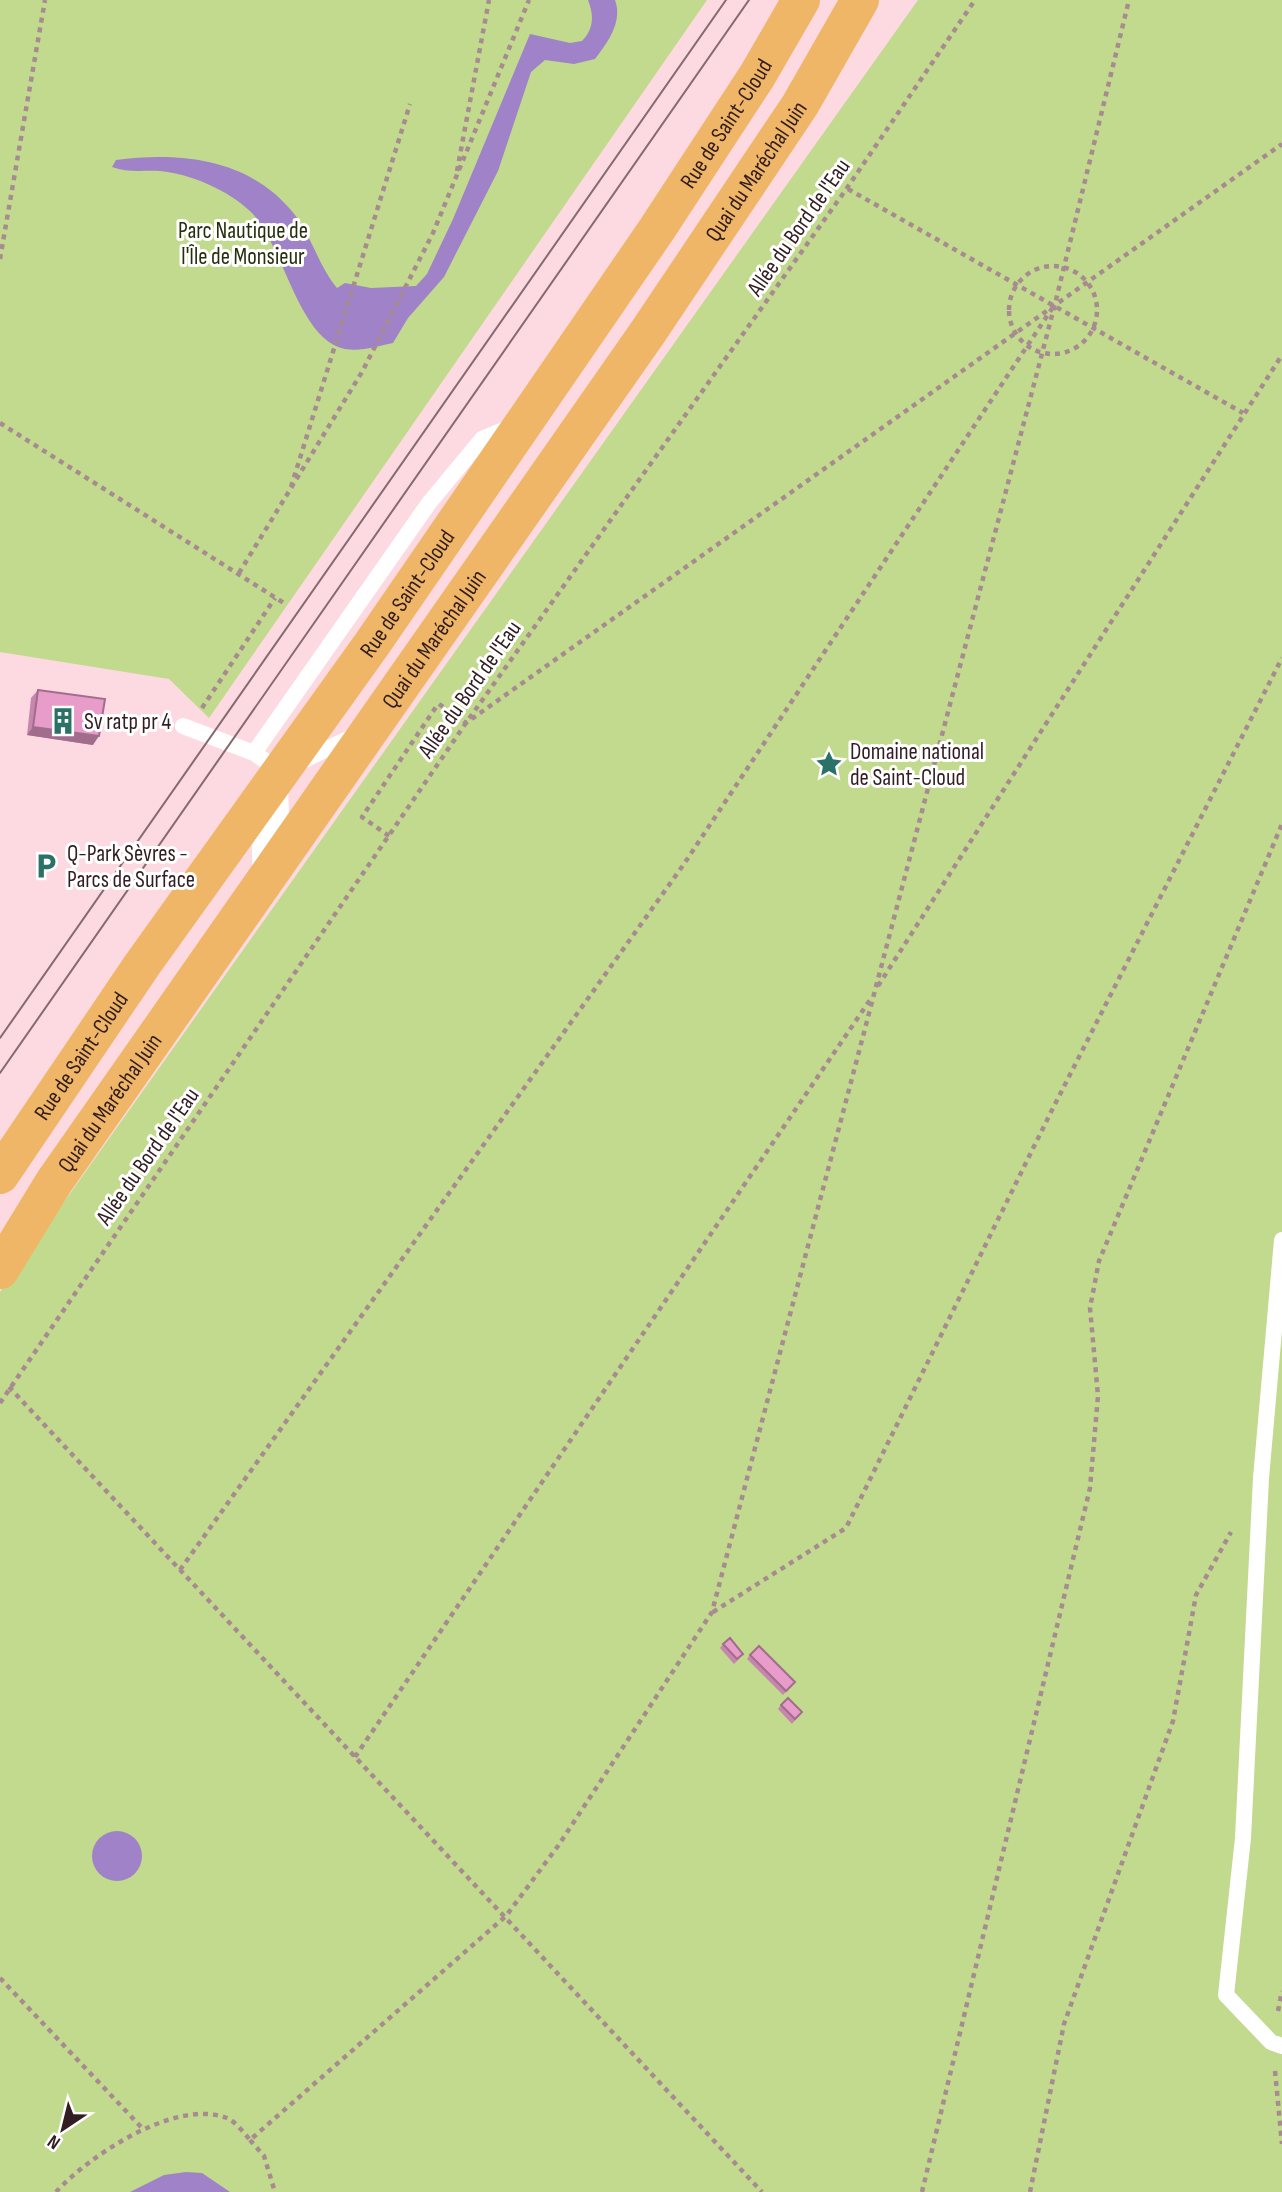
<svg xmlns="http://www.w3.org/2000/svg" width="1282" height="2192" viewBox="0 0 1282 2192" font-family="'Sofia Sans Condensed',sans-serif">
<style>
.green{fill:#c2da8d}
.water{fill:#9f82c8}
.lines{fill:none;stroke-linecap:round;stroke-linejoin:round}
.path{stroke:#a88b91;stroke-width:4.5;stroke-dasharray:5 5;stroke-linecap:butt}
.service{stroke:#fff;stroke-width:16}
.primary{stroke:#efb667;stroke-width:38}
.tram{stroke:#856a70;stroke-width:2}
.wall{fill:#c786ae}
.shaded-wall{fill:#a26d8d}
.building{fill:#e79cca;stroke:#a26d8d;stroke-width:2}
.labels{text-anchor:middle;stroke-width:6;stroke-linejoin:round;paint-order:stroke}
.street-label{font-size:23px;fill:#321d22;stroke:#fff}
.park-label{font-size:23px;fill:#262f0d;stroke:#fff}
.poi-label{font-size:23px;fill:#321d22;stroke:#fff;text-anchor:start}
</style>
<rect width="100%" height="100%" fill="#fdd9e1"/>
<path class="green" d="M0 0H707L209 718 169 679 0 652Z
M918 0H1282V2192H0V1292Z"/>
<path class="water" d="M588 0H615C623 22 608 42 595 59L574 64 545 60 531 72 498 171 444 277 408 318 393 343C378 346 361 352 345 349 298 340 284 245 251 212 228 190 191 174 160 171 143 170 128 173 112 167L116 160C179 152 246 158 290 209 311 232 317 264 337 288L345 283 371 288 416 286 427 274 453 219 530 34 570 43 582 41C594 29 594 15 588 0Z
M92 1856a25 25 0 1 1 50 0a25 25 0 1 1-50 0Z
M186 2172 202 2173 230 2192H130L164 2175Z"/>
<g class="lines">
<path class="path" d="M457 171 489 0
M848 189 1243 413
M0 259 45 0
M1009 310a44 44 0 1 1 88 0a44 44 0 1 1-88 0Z
M0 423 287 605
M291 487 410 104
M239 573 362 372 433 233 529 0
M439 704 466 723 1282 144
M202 708 275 598
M389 836 362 817 438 704
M878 986 1282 355
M9 1387 762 2192
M0 1403 466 723 847 188 975 0
M180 1570 684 864 1053 307
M713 1612 846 1528 1051 1112 1282 658
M355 1757 872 997
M0 1978 143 2129
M1278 2011 1282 1991
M1275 2071 1282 2144
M250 2140 264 2156 275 2192
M56 2192C89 2156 175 2098 227 2118 235 2121 244 2133 250 2140L506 1916 558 1846 712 1612 1055 304 1129 0
M922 2192 1090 1488 1098 1396 1090 1308 1099 1261 1282 824
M1030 2192 1064 2024 1173 1721 1196 1595 1231 1532"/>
<path class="service" d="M183 726 254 753 280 771
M254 753 429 503 482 439 511 427
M298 763 354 736
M260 874V846L281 815 280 784
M1282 1240 1261 1478 1243 1838 1226 1995 1271 2042 1282 2046"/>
<g class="primary">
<path id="s1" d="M0 1175 142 965 372 644 657 229 757 76 801 0"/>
<path id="s2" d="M0 1270 54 1182 648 332 800 105 860 0"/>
</g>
<path class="tram" d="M0 1038 726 0
M0 1073 749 0"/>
</g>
<path class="wall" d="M38 690 93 745 27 735 31 698Z
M723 1644 740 1658 734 1664 720 1648Z
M750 1655 795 1682 783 1695 747 1659Z
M781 1705 802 1712 792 1724 778 1709Z"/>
<path class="shaded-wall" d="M33 727 99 736 93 745 27 735Z"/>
<path class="building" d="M38 690 105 699 99 736 33 727Z
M730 1638 743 1654 737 1659 723 1644Z
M759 1646 795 1682 786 1691 750 1655Z
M788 1698 802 1712 795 1719 781 1705Z"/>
<defs>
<symbol id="building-bare" viewBox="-9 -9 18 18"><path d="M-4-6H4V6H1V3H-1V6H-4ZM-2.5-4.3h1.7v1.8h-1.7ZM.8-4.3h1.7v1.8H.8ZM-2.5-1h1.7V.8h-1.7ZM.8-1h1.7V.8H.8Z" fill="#2a7167" stroke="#fff" stroke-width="2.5" paint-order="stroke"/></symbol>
<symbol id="sight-bare" viewBox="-9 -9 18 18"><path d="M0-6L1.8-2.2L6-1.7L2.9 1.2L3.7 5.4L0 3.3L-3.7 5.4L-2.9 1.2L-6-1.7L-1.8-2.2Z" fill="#2a7167" stroke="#fff" stroke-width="2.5" paint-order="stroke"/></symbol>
<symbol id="parking-bare" viewBox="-9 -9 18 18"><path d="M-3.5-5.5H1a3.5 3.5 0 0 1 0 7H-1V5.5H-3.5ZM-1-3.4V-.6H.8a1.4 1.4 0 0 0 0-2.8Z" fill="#2a7167" stroke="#fff" stroke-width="2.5" paint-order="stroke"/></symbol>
</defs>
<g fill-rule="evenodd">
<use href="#building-bare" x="44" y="702" width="38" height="38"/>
<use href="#sight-bare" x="810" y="745" width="38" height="38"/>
<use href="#parking-bare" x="27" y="847" width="38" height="38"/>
</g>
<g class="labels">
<g class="street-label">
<text dy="8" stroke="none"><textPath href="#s1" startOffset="1278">Rue de Saint-Cloud</textPath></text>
<text dy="8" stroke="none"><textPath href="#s2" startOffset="1334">Quai du Maréchal Juin</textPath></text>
<text transform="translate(798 227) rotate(-55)" y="8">Allée du Bord de l'Eau</text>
<text dy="8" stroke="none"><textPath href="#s1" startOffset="710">Rue de Saint-Cloud</textPath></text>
<text dy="8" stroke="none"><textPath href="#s2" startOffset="766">Quai du Maréchal Juin</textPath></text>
<text transform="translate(469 689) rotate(-55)" y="8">Allée du Bord de l'Eau</text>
<text dy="8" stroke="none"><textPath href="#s1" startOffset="144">Rue de Saint-Cloud</textPath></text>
<text dy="8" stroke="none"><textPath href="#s2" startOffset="200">Quai du Maréchal Juin</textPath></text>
<text transform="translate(147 1156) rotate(-55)" y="8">Allée du Bord de l'Eau</text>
</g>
<g class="park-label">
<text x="243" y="238">Parc Nautique de<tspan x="243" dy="26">l'Île de Monsieur</tspan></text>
</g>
<g class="poi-label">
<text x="84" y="729">Sv ratp pr 4</text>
<text x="850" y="759">Domaine national<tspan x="850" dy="26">de Saint-Cloud</tspan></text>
<text x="67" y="861">Q-Park Sèvres -<tspan x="67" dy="26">Parcs de Surface</tspan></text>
</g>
</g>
<g transform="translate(63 2129) rotate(215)" stroke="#ffffff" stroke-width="5" paint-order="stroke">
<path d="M0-5L12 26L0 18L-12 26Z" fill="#321d22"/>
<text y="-10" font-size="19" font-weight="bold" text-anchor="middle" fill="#321d22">N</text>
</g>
</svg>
